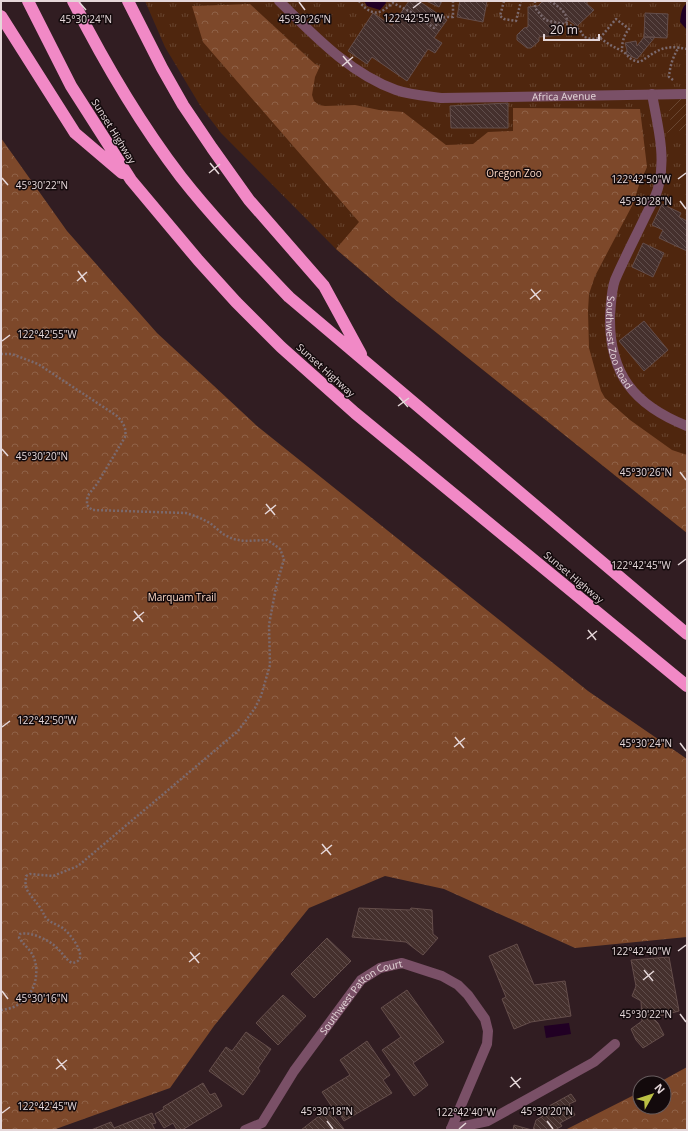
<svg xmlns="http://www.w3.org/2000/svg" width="688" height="1131" viewBox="0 0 688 1131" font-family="'Open Sans',sans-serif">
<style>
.grass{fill:url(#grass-tufts)}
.forest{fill:url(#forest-crowns)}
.garden{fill:url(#garden-furrows)}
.water{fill:#210024}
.building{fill:url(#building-back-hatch);stroke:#654e4b}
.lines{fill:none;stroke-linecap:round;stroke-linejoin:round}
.path{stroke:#7b6a6e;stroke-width:2.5;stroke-dasharray:2 2;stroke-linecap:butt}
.minor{stroke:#7a5067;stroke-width:10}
.highway{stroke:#f189c6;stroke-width:12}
.ticks{fill:none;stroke:#e5d7d9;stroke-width:1.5}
.labels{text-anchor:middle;stroke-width:3;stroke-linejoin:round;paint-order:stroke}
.street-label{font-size:10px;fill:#e5d7d9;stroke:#130a0c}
.park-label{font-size:10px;fill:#fcd9c7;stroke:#130a0c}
.ticks-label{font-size:10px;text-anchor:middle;fill:#e5d7d9;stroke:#130a0c;stroke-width:3;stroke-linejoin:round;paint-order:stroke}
</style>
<defs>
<pattern id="grass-tufts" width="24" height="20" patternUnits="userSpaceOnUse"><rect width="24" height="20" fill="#4f260e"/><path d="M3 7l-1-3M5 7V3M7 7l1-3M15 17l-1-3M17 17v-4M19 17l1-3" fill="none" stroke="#684530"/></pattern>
<pattern id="forest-crowns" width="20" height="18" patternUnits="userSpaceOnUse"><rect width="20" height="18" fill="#7d482a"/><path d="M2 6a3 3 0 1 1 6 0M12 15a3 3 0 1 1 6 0" fill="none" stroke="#8f6248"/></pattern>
<pattern id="garden-furrows" width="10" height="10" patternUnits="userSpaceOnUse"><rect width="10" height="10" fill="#4f260e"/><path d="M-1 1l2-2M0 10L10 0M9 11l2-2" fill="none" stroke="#684530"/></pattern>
<pattern id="building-back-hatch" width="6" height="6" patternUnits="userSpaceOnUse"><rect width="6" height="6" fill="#45302d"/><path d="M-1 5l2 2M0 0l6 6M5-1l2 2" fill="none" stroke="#604d4b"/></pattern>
</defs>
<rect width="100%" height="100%" fill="#311d22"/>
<path class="grass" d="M145 1H687V533L392 297 336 249 221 133 201 107 165 47Z"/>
<path class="forest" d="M250 4 315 64 320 66 315 77 312 95 314 101 319 105 325 106 355 105 379 110 403 112 446 145 473 144 488 132 513 131V108L640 109 647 167 639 185 633 204 595 276 589 294 588 311 589 348 601 391 605 398 630 420 672 450 687 455V533L392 297 336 249 359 222 203 42 192 6Z
M1 138 67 231 157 333 257 426 588 691 687 759V937L575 948 444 889 385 876 309 908 214 1026 170 1088 53 1130H1Z
M687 1067V1130H565L640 1092V1107H664V1083H658Z"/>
<path class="garden" d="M672 99H687V130L676 131 665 139C666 134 670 129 670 124 672 113 666 110 672 99Z"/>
<path class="water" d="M364 1H385L386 3 380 10 367 6Z
M687 3V30L680 22C681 15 681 8 687 3Z
M569 1023 571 1034 546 1038 544 1026Z"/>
<path class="building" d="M409 1H419L447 20 434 38 442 43 435 53 428 49 407 81 372 57 367 64 348 51 373 13 392 26Z
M426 1H442L439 7Z
M460 1H487L483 22 457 17Z
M543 1H587V4L594 10 577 26 568 20 561 26V35L539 37V41L531 48H527L517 40V35L524 28 528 27V7L538 6Z
M645 13 668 14 667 38 644 37Z
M644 37H655L637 59 626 54 627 50 625 43 636 41 637 46Z
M508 103V128H451L450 106Z
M662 204 681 213 679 217 687 221V251L659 238 663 230 652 225Z
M643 243 664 253 653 277 632 267Z
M644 321 668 350 644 371 619 341Z
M359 908 410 910 411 908 432 910 433 934 438 938 423 955 406 942 352 937Z
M327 938 351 961 314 998 291 974Z
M517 944 534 985 565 981 571 1016 531 1022 514 1029 502 999 506 997 489 956Z
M669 957 679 1011 653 1018 658 1023 664 1035 643 1048 636 1040 631 1029 642 1021 641 1001 632 996 636 986 631 960Z
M407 990 444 1042 413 1063 428 1085 414 1096 382 1050 401 1037 381 1008Z
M283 995 306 1016 278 1045 256 1023Z
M246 1032 271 1049 258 1068 260 1071 243 1095 209 1071 226 1047 232 1051Z
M367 1041 390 1075 383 1080 392 1093 344 1121 338 1111 332 1107 322 1092 350 1075 340 1060Z
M203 1083 210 1095 215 1093 222 1106 182 1130H177L173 1123 164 1128 155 1114 164 1109 163 1107Z
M571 1094 576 1101 569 1104 575 1115 560 1123 562 1126 555 1130H533L536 1120 543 1116 540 1111Z
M328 1109 344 1129 342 1130H301Z
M152 1113 156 1123 152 1124 155 1130H91L111 1122 114 1128Z
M514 1125 532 1130H513Z"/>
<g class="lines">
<path class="path" d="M359 1C364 8 373 16 382 11 386 9 390 5 393 3L413 13 434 28 442 17H453V1
M504 1 500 16 504 19 516 21 521 1
M535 1V8L545 20 573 26 580 30 584 37 592 39 600 38C608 44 612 46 620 50 629 54 627 60 640 62 658 50 664 44 687 49
M550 1C559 7 570 14 566 25
M600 38 616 19 629 29C624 35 622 42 622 50
M673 80 669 77C670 66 673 56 679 47
M1 354H12L38 364 117 416C123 422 127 429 125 437L97 484 89 494 87 499V505L92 510 186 513 198 517 210 523 223 534 233 539 244 541 267 540 272 543 280 549 284 559 276 587 269 625 270 665 261 696 255 708 238 731 78 866 53 876 30 874 26 876C26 880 25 884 26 888 30 896 38 903 42 911 44 914 44 916 47 919 52 924 60 925 65 930 72 936 91 961 72 963 65 959 62 952 56 947 49 940 30 931 20 934L19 938C24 945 31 950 34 958 40 975 34 995 19 1004 14 1008 7 1009 1 1010"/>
<g class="minor">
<path id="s1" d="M279 1C314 35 349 73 396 90 410 95 426 96 441 98L687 94"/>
<path id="s2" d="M652 94C657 123 666 154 659 184 657 196 650 206 645 217 635 238 624 259 615 280 611 291 611 305 610 316 609 374 634 405 687 426"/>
<path d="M451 1129 488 1121 594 1062 615 1044"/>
<path id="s3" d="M245 1130 262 1123 294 1071 361 980 380 968 402 963 442 976 458 985 468 995 485 1019 488 1031 487 1044 451 1129"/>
</g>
<path class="highway" d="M28 1 71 86 131 180 198 260 236 302 281 347 355 413 687 686
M73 1C104 62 139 122 181 177 214 219 252 258 289 297L687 634
M128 1 162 68 183 105 212 148 249 200 324 286 361 354
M1 16 75 133 122 173"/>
</g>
<path class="ticks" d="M79 2 86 10M299 2 305 10M413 8 421 2M343 56 352 67M342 66 353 57M210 163 219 174M209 173 220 164M2 178 8 185M678 179 686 173M680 201 686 209M78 271 86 282M77 281 87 272M531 289 540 300M530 299 541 290M2 341 10 335M399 397 408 407M398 406 409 398M2 449 8 456M680 472 686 480M266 504 275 515M265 514 276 505M678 565 686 559M134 611 143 622M133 621 144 612M588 630 596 640M587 639 597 631M2 727 10 721M455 737 464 748M680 743 686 751M454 747 465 738M322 844 331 855M321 854 332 845M678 951 686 945M190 952 199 963M189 962 200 953M644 970 653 981M643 980 654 971M2 991 8 999M680 1014 686 1022M57 1059 66 1070M56 1069 67 1060M511 1077 520 1088M510 1087 521 1078M2 1113 10 1107M327 1121 333 1129M547 1121 553 1129M459 1129 466 1123"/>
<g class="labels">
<g class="street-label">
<text dy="4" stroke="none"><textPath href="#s1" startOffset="317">Africa Avenue</textPath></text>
<text transform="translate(114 131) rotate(58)" y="4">Sunset Highway</text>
<text dy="4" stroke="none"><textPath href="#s2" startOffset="261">Southwest Zoo Road</textPath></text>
<text transform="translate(326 370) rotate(42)" y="4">Sunset Highway</text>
<text transform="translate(574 577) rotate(40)" y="4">Sunset Highway</text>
<text dy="4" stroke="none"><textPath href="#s3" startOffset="182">Southwest Patton Court</textPath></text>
</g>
<g class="park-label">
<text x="514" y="177">Oregon Zoo</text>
<text x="182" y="601">Marquam Trail</text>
</g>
</g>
<g class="ticks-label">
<text x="413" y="22">122°42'55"W</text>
<text x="86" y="23">45°30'24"N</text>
<text x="305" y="23">45°30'26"N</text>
<text x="641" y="183">122°42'50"W</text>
<text x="42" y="189">45°30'22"N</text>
<text x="646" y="205">45°30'28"N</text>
<text x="47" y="338">122°42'55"W</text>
<text x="42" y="460">45°30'20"N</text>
<text x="646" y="476">45°30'26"N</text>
<text x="641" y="569">122°42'45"W</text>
<text x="47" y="724">122°42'50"W</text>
<text x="646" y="747">45°30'24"N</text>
<text x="641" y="955">122°42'40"W</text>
<text x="42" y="1002">45°30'16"N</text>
<text x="646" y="1018">45°30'22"N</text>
<text x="47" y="1110">122°42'45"W</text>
<text x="327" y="1115">45°30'18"N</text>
<text x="547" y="1115">45°30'20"N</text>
<text x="466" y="1116">122°42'40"W</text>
</g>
<rect width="688" height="1131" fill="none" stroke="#e5d7d9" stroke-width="4"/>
<g transform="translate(652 1095) rotate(51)"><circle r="19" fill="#130a0c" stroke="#675c5e"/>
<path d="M0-3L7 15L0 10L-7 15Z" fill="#bbc044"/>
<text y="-6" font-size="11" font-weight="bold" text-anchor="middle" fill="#e5d7d9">N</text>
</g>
<path d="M544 34v6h55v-6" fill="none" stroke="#e5d7d9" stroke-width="2"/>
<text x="550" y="34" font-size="12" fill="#e5d7d9" stroke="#130a0c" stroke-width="3" paint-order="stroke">20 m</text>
</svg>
